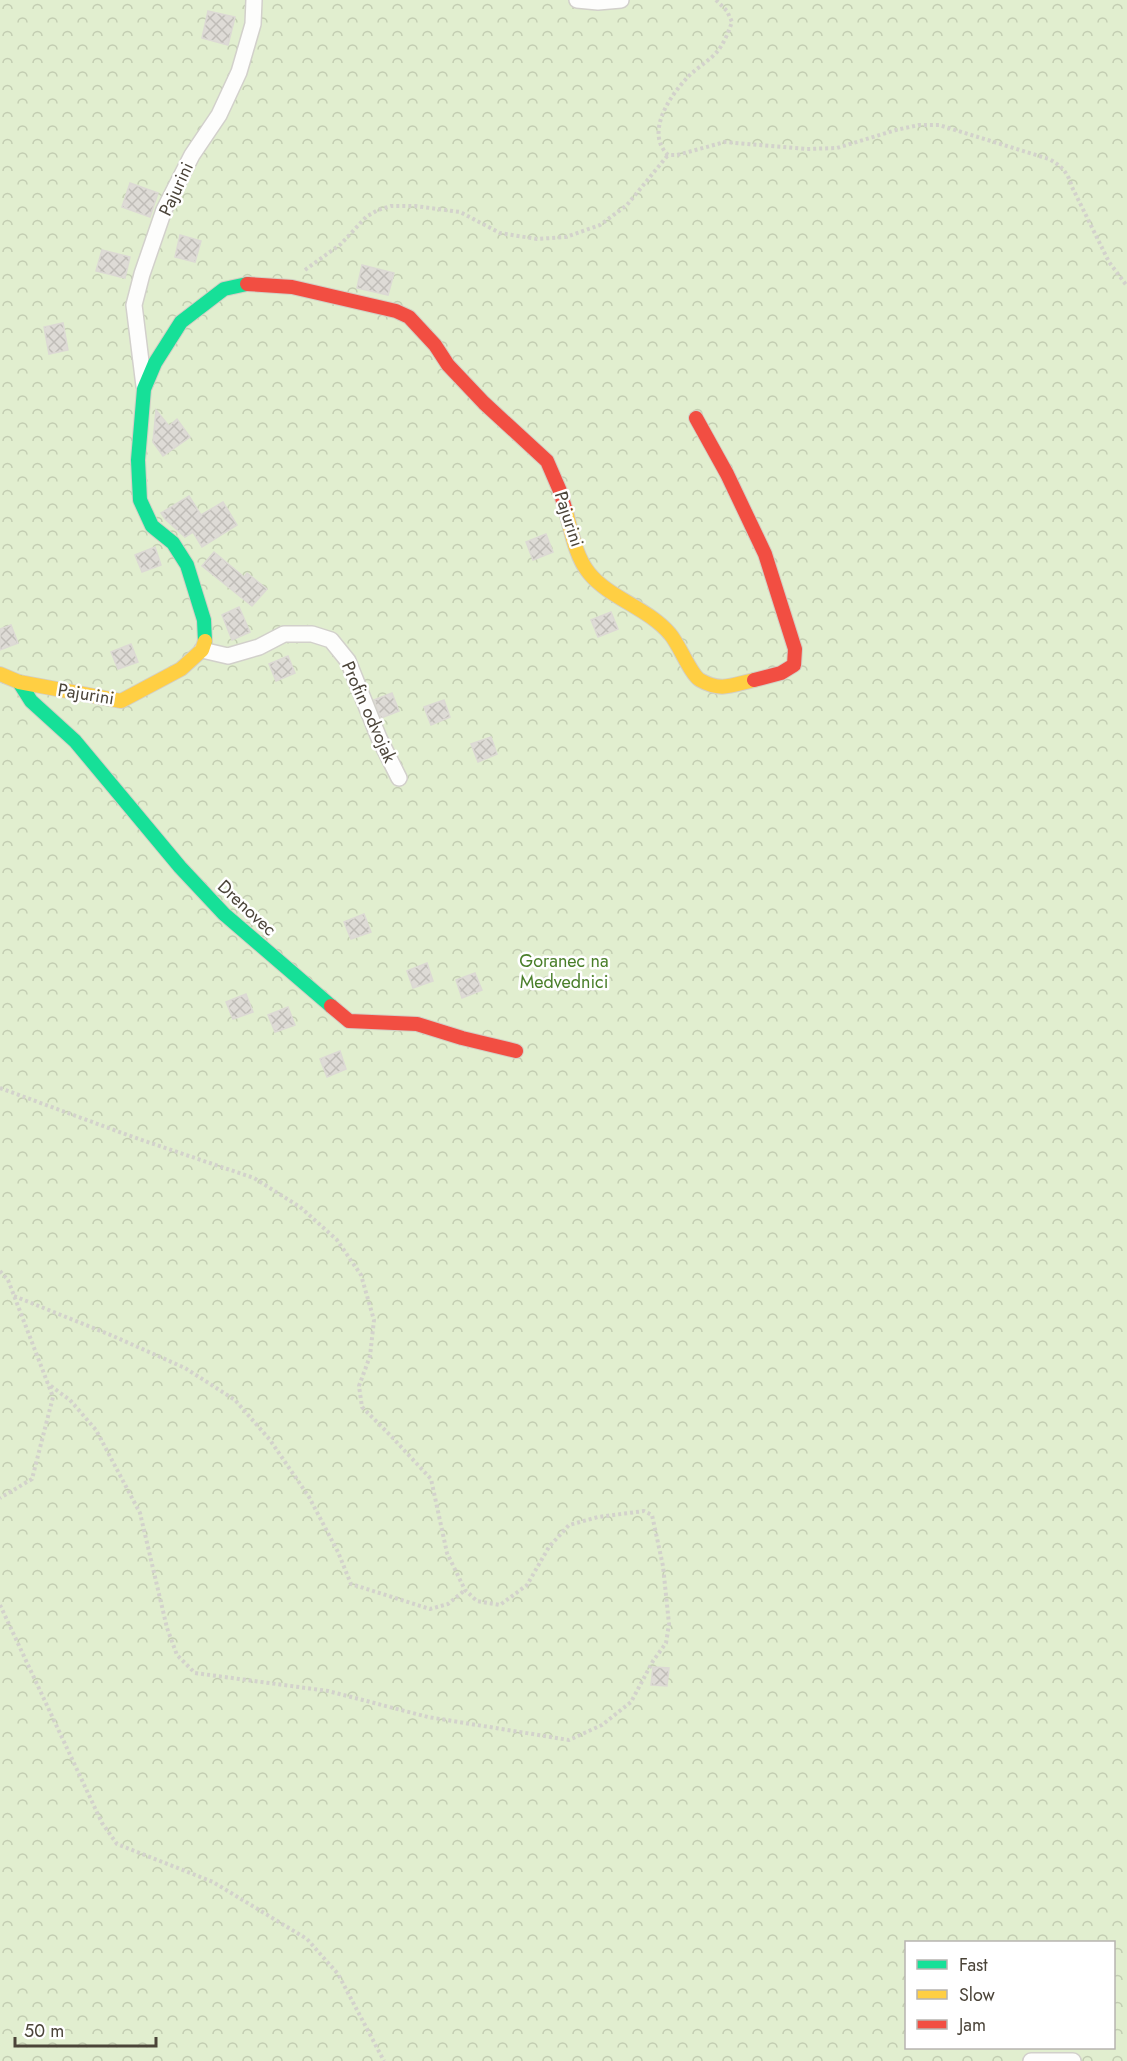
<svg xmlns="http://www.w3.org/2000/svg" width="1127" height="2061" viewBox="0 0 1127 2061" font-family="Jost,sans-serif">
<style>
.park{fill:url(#park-crowns);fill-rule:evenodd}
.building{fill:url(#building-cross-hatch);stroke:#dcd9d4;stroke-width:1.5}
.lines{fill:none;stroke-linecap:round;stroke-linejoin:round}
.street-casing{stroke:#d2d0cb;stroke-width:18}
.fast-casing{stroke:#d3cfc5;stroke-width:16}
.slow-casing{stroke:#d3cfc5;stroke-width:16}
.jam-casing{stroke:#d3cfc5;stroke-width:16}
.path{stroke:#d3d2cc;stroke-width:4;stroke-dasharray:3 3;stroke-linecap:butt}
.street{stroke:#fdfdfc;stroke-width:15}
.fast{stroke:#16e098;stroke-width:14}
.slow{stroke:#ffcf43;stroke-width:14}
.jam{stroke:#f24e42;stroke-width:14}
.labels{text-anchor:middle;stroke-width:5;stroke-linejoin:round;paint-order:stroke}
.street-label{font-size:18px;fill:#4b4439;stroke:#fff}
.park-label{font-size:18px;fill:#4a7f2a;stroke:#fff}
</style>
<defs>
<pattern id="park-crowns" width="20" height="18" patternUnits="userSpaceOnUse" patternTransform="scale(1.5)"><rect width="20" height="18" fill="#e1eecf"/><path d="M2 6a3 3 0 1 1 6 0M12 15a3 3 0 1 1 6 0" fill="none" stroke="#c3cdb2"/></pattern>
<pattern id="building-cross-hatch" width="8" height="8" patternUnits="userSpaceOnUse" patternTransform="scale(1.5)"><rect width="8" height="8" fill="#dedbd6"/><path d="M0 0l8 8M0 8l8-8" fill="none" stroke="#c0bdb8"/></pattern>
</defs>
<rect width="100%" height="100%" fill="#f4f2ee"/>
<path class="park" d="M0 0H1127V2061H0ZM906 1942H1114V2048H906Z"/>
<path class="building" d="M208 11 235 17 228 45 202 38Z
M130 183 158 193 150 217 122 207Z
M180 235 201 241 195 262 175 257Z
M102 250 130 257 125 278 96 271Z
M362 265 394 273 388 295 357 288Z
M63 323 68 350 49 354 44 327Z
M156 410 169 426 177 419 190 437 163 456 153 442Z
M189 496 201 515 223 502 237 525 202 547 193 532 185 537 165 519 161 513Z
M546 534 553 552 533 560 526 542Z
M155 547 161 565 142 572 135 555Z
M214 552 244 577 247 573 267 589 252 606 202 566Z
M239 607 250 632 232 640 222 615Z
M611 612 618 629 598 637 591 620Z
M11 625 18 643 0 650V629Z
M131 644 138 662 118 669 111 652Z
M288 656 295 673 276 681 269 664Z
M392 693 399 711 381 718 374 700Z
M444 700 450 717 431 725 424 707Z
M491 737 497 754 478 762 471 744Z
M364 914 371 932 351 939 344 922Z
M427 963 433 981 413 988 407 971Z
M475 973 482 990 462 998 456 980Z
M246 994 253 1012 233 1019 226 1002Z
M288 1007 295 1025 275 1032 268 1015Z
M340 1051 346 1069 327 1077 320 1059Z
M653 1667 669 1668 667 1686 651 1685Z"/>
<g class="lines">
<defs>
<path id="street" d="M577 0 598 2 621 0
M144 386 134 305 142 274 164 210 192 155 219 115 239 72 253 24 254 0
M202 650 228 656 259 647 284 634H312L331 640 348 661 379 738 399 778
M1031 2061H1073"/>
<path id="fast" d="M205 641 204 620 187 565 173 543 152 526 140 500 138 460 144 389 155 363 181 322 224 289 247 284
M19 682 31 701 75 741 180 867 224 914 331 1006"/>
<path id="slow" d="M565 508C571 529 575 556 589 573 609 598 648 608 670 634 679 644 691 675 700 680 721 692 732 685 754 680
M0 674 19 682 121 701 181 669 202 650 205 641"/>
<path id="jam" d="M247 284 292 287 396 311 409 317 435 345 448 365 484 403 547 461 560 491 565 508
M696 418 727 474 765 554 795 649 794 665 781 673 754 680
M331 1006 349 1021 417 1024 462 1038 516 1051"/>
</defs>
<use href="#street" class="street-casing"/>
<use href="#fast" class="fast-casing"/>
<use href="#slow" class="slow-casing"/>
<use href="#jam" class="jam-casing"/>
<path class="path" d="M716 0 727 11 732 22C728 33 723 46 715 54 706 63 695 69 687 78 669 97 645 133 668 155H677L725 142 807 149 837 148 896 130 919 125H939L1049 159C1062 166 1068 173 1072 187L1109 262 1127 286
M305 270 341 244 366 217 378 210 391 206H415L460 212 500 233 537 239 566 237 600 225 627 205 668 155
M0 1088 133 1137 254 1178 300 1207 337 1240 361 1275 374 1320 370 1356 359 1386 362 1407 390 1435 431 1479 447 1553 465 1590 477 1601 500 1605 527 1585 549 1547 569 1525 598 1517 644 1511 652 1515 663 1566 669 1624 666 1643 653 1661 631 1702 602 1725 569 1740 428 1717 328 1691 195 1673 177 1655 167 1628 140 1513 96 1430 70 1400 48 1384
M0 1271 8 1280 53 1397 32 1479 0 1498
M14 1296 113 1336 185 1368 235 1400 270 1440 309 1497 338 1552 351 1584 430 1609 448 1604 465 1590
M0 1605 102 1823 117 1844 213 1882 307 1939 338 1974 384 2061"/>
<use href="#street" class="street"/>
<use href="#fast" class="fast"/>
<use href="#slow" class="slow"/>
<use href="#jam" class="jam"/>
</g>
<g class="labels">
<g class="street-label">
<text transform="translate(176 189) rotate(-65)" y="6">Pajurini</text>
<text transform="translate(569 519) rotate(72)" y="6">Pajurini</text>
<text transform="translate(86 694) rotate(9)" y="6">Pajurini</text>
<text transform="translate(369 712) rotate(66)" y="6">Profin odvojak</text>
<text transform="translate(247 908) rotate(43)" y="6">Drenovec</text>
</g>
<g class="park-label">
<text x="564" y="967">Goranec na<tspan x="564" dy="21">Medvednici</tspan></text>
</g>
</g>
<rect x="905" y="1941" width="210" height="108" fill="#ffffff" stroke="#b7b4b0" stroke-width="1.5"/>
<rect x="917" y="1960" width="30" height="9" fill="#16e098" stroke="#b7b4b0" stroke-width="1.5"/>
<text x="959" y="1971" font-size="18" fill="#4b4439">Fast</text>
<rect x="917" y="1990" width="30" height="9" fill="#ffcf43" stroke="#b7b4b0" stroke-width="1.5"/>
<text x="959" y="2001" font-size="18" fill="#4b4439">Slow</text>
<rect x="917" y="2020" width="30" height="9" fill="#f24e42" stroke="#b7b4b0" stroke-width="1.5"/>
<text x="959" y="2031" font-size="18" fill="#4b4439">Jam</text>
<path d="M15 2037v9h141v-9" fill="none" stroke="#4b4439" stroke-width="3"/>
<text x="24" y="2037" font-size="18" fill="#4b4439" stroke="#ffffff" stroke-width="4.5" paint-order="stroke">50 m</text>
</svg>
